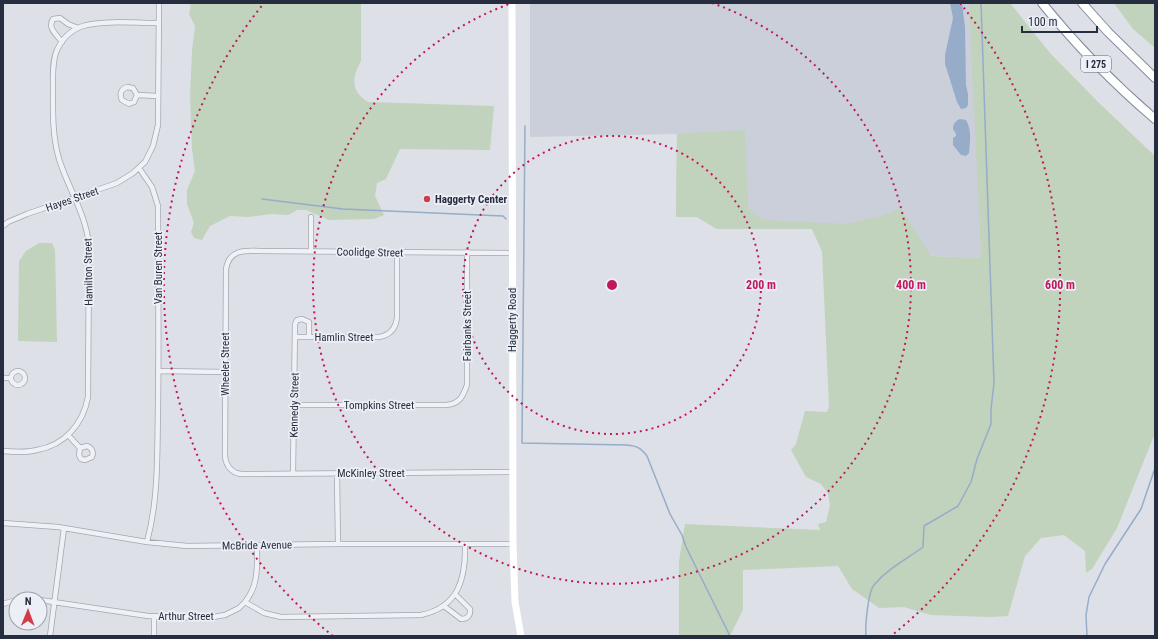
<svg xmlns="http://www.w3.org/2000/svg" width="1158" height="639" viewBox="0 0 1158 639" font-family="'Roboto Condensed',sans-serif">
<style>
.built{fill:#cbcfd9}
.green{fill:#c1d2bd}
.water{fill:#96acc9}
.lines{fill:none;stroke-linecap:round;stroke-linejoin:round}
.stream{stroke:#96acc9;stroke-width:1.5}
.minor-casing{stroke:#a2a7b1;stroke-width:6}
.motorway-casing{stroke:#848d9e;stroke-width:10}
.minor{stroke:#f0f1f6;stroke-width:4.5}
.secondary{stroke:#fff;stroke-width:7}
.motorway{stroke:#fff;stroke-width:8}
.ring{fill:none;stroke:#c2185b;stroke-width:2;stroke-dasharray:2 4}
.poi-dot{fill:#d23c49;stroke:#eceff5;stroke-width:1.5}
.labels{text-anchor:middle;stroke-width:3.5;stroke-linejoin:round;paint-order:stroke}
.shield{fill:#eceff5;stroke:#616775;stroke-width:1}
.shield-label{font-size:10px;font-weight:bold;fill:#262d3e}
.street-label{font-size:11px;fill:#262d3e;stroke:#eceff5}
.poi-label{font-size:11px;font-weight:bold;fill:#262d3e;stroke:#eceff5;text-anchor:start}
.centre{fill:#c2185b;stroke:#eceff5;stroke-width:2}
.ring-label{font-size:12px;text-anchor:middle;font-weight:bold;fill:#c2185b;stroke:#eceff5;stroke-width:3.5;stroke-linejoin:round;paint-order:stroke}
</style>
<rect width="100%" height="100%" fill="#dde0e7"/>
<path class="built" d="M530 3H970L981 258 822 251 812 229H717L697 217H676L677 134 530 137Z"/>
<path class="green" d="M191 3H361V61C352 78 350 91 368 102L494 106 490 150 400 149 386 179 377 183 375 196 384 215 374 219 329 220 306 210H297L288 215 272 214 248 217 230 216 210 226 202 240 194 238 191 232 194 223 187 204V190L195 171 192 149 190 96 192 51 195 26 189 14Z
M969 3H1010L1050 53 1099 103 1155 156V433L1117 528 1092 569 1086 573 1085 551 1064 535 1041 538 1025 556 1008 616 990 617 931 615 904 607 879 608 852 589 838 566 743 570V610L730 636H679V561L685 524 820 530 818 524 826 522 830 506 828 493 821 484 806 477 791 450 796 444 805 411 827 412 829 407 822 251 812 229H717L697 217H676L677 134 745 130 748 208 763 220 847 224 885 215 901 208 931 256 981 258Z
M1114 3H1155V48L1133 29Z
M39 243H52L55 250 57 342 18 341 19 261 26 251Z"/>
<path class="water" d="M950 3H962L965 27 966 85 968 94V105L966 108 961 109 957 102 945 64V55L953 18Z
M960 119 966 120C972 130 970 142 969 153L966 156 961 155 953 145V138L956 136V134L953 129C953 124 955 121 960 119Z"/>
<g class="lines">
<path class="stream" d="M525 126 522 443 627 445C637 446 641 448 647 456L670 514 682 535 686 547 730 636
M262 199 343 209 503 216 506 219
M866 636C865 626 868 592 874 585 887 569 907 559 923 547L924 526 958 506 971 482 977 459 991 424V409L994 383 981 3
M1087 636 1086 615 1089 597 1105 564 1141 509 1155 468"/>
<defs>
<path id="minor" d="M62 42C57 35 47 28 53 19L60 18 68 24 78 28
M137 95 134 102 129 104 122 100C119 94 121 89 127 87L133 88 137 95 158 96
M139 168 152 187 158 206C158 273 159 339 158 406 157 452 159 497 147 542
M3 226 8 222 27 214 117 183 133 173 145 162 153 146 158 125 159 3
M311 251V217
M295 337H379C391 335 396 328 397 317V252
M11 378a7 7 0 1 1 14 0a7 7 0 1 1-14 0Z
M158 371 225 372
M3 378H10
M294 405H446C460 404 463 396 467 385V252
M68 435 80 448 79 455 81 459 85 460 92 457C94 452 92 448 87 446L80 448
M3 451C14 452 26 453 37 450 65 445 83 424 88 397L89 245C86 214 68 188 59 159 52 135 53 111 53 86 53 75 52 61 57 50 62 39 71 30 83 26 101 20 138 23 159 23
M512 472 243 474C233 474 226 467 225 456L226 269C229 250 244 250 260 251L512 253
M293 473 295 324 297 320 302 319 309 322V337
M337 474 338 544
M3 523 58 527 147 542 187 546 338 544H513
M40 600 148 616 207 618 225 615 239 608 245 602 264 613 281 617 421 615C459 607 466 578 465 544
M245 602C259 585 257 566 257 546
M3 604 16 600
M444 606 461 619C467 619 471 616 470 609L455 594
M50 636 64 528
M154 636V616"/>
<path id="motorway" d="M1042 3C1076 45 1114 84 1155 119
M1082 3 1108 32 1155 78"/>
</defs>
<use href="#minor" class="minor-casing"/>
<use href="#motorway" class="motorway-casing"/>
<use href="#minor" class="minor"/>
<path class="secondary" d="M512 3 513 544 515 602 521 636"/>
<use href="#motorway" class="motorway"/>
</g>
<g class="ring">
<circle cx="612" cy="285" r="149"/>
<path d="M712 3A299 299 0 1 1 512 3"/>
<path d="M333 636A448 448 0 0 1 264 3M960 3A448 448 0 0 1 891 636"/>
</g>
<circle class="poi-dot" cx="427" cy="199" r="4"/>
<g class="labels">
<rect class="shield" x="1081" y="56" width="30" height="16" rx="3"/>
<g class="shield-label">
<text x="1096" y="68">I 275</text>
</g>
<g class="street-label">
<text transform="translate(72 199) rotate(-19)" y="4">Hayes Street</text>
<text transform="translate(370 252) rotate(1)" y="4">Coolidge Street</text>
<text transform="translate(158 268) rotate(-90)" y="4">Van Buren Street</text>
<text transform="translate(88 272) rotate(-91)" y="4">Hamilton Street</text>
<text transform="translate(512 320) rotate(-90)" y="4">Haggerty Road</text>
<text transform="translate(467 326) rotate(-90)" y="4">Fairbanks Street</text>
<text x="344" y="341">Hamlin Street</text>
<text transform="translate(225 364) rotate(-90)" y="4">Wheeler Street</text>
<text transform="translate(294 405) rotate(-89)" y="4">Kennedy Street</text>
<text x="379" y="409">Tompkins Street</text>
<text x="371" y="477">McKinley Street</text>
<text transform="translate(257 545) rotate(-1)" y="4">McBride Avenue</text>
<text x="186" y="620">Arthur Street</text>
</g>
<g class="poi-label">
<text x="435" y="203">Haggerty Center</text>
</g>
</g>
<circle cx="612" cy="285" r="6" class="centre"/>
<g class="ring-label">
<text x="761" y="289">200 m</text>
<text x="911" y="289">400 m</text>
<text x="1060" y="289">600 m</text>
</g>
<rect width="1158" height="639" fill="none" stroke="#262d3e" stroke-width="8"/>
<g transform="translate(28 611) rotate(1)"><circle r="19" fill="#eceff5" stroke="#9da1ac"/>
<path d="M0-3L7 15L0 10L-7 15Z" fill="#d23c49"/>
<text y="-6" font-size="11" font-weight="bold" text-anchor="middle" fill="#262d3e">N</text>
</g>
<path d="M1022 26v6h75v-6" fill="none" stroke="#262d3e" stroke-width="2"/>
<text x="1028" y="26" font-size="12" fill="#262d3e" stroke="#eceff5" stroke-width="3" paint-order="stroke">100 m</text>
</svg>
